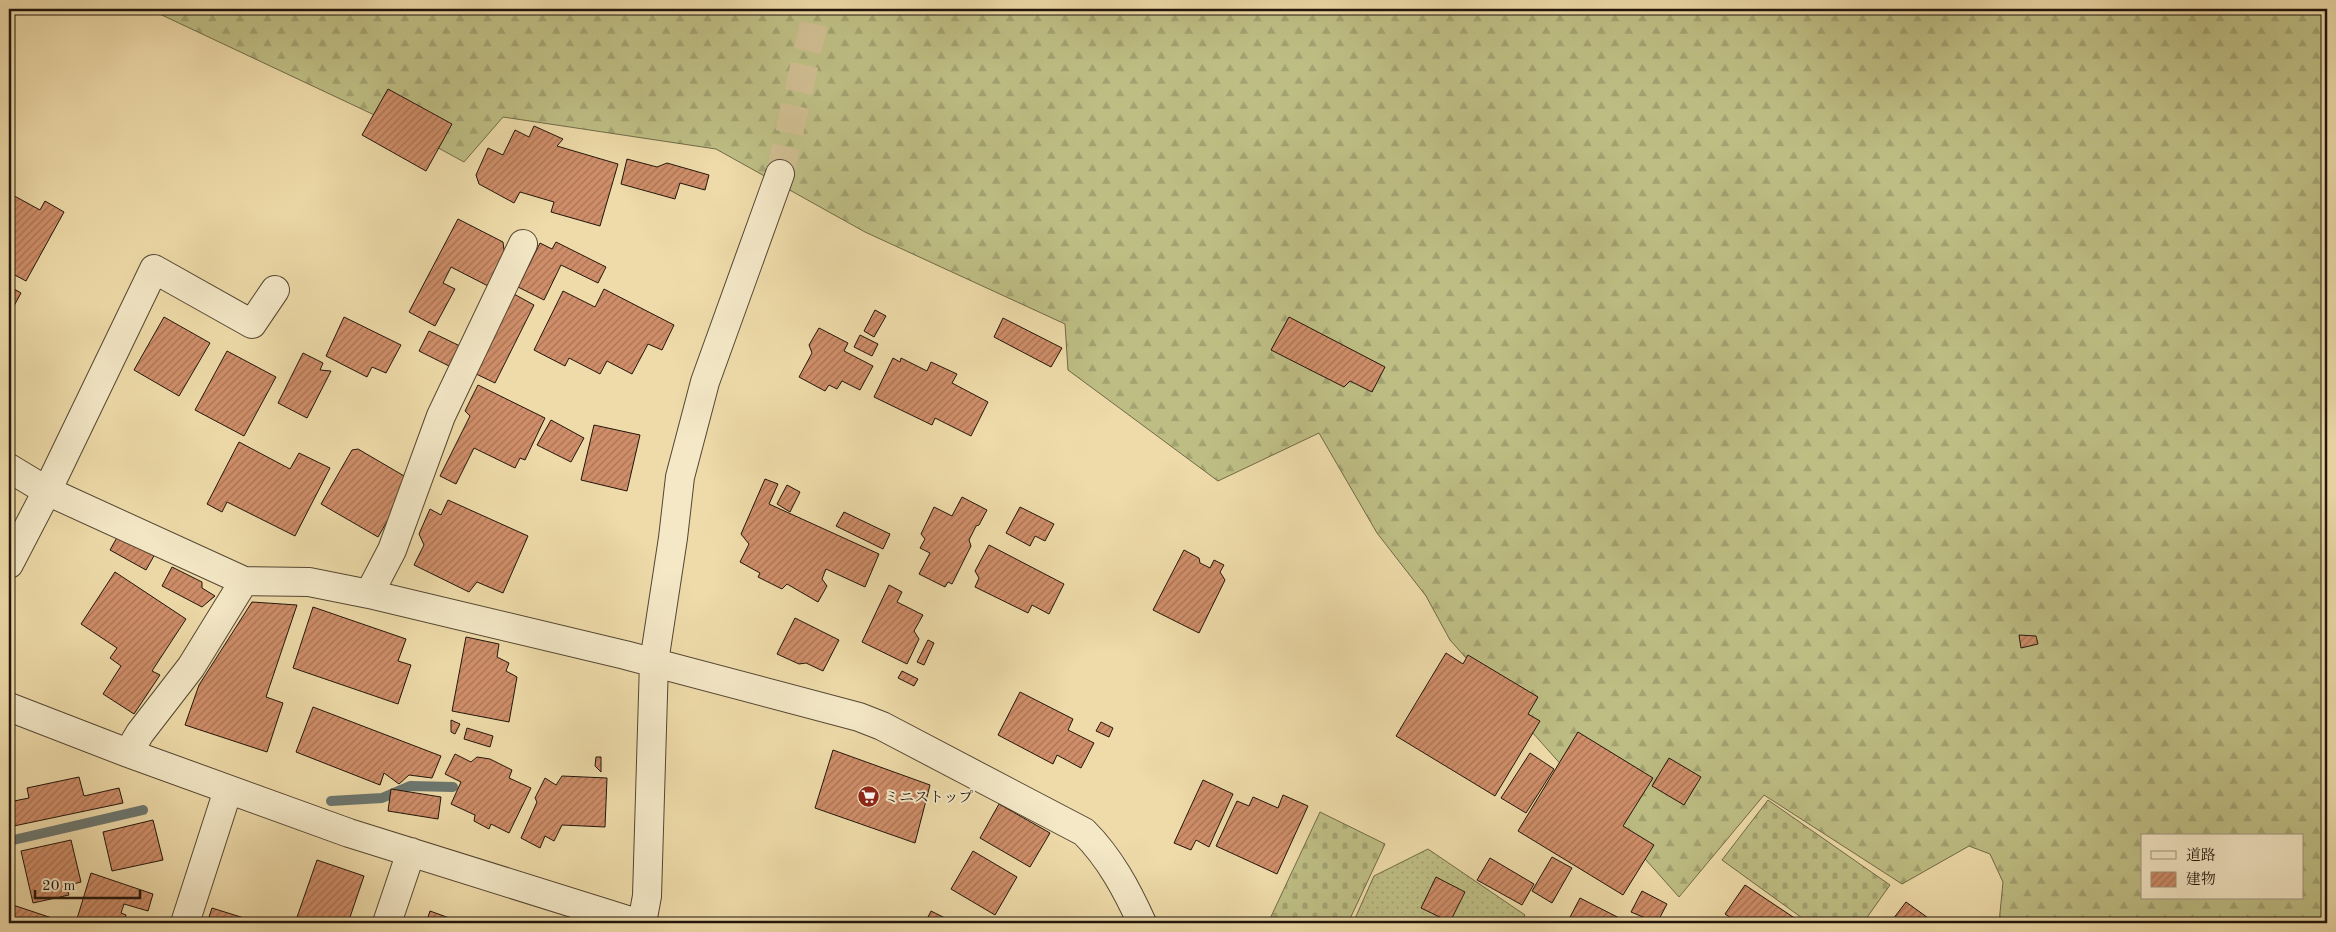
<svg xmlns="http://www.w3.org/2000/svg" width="2336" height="932" viewBox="0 0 2336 932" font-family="'Old Standard TT','Noto Serif JP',serif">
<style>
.forest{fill:url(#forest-firs);stroke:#706a48;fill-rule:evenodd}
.cemetery{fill:url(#cemetery-stones);stroke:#706a48}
.garden{fill:url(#garden-dots);stroke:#706a48}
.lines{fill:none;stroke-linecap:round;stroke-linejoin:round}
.stream{stroke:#6c7770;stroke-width:10}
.building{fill:url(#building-hatch);stroke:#21150b}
.minor-tunnel{stroke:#cfbd91;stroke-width:28;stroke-dasharray:28 14;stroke-linecap:butt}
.minor-casing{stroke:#544632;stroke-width:30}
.minor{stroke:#f4e8c7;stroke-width:28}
.labels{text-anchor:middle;stroke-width:4;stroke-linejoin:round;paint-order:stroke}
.poi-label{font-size:15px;fill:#21150b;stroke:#f4e8c7;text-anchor:start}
</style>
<defs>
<pattern id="forest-firs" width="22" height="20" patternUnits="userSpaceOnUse" patternTransform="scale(1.25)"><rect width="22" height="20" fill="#bebe84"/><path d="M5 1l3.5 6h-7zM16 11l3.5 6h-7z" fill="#a3a271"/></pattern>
<pattern id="cemetery-stones" width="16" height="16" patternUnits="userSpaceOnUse" patternTransform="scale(1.25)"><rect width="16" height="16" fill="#bebe84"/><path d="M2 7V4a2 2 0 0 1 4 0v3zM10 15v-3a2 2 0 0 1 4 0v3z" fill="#a3a271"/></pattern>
<pattern id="garden-dots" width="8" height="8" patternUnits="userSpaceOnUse" patternTransform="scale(1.25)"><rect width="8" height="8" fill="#bebe84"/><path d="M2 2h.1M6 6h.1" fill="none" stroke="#a3a271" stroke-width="1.8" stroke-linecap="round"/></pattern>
<pattern id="building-hatch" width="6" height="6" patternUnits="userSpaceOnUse" patternTransform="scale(1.25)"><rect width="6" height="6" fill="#cf8e69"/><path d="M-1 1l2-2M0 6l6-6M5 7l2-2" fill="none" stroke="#a87355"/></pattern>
</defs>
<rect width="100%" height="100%" fill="#eedba9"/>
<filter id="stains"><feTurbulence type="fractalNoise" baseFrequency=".004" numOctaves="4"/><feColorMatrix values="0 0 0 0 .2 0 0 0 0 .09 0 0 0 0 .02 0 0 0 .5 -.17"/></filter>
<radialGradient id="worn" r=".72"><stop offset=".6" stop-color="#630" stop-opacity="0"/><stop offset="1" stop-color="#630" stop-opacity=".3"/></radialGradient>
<path class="forest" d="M149 9H2327V923H1999L2003 882 1990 854 1969 846 1902 884 1764 795 1679 897 1450 640 1426 596 1377 533 1319 433 1218 481 1068 370 1065 324 865 232 716 149 503 117 464 162 402 128ZM2142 836H2302V898H2142Z"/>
<path class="cemetery" d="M1768 800 1890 885 1863 923H1809L1722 860Z
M1320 812 1385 844 1348 923H1268Z"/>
<path class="garden" d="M1428 849 1525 915 1521 923H1353L1374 876Z"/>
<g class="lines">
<path class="stream" d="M331 801 382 798 410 786 453 787
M9 841 143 810"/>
</g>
<path class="building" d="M388 89 452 124 426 171 362 135Z
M534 126 563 139 557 146 618 164 600 226 551 212 554 202 520 192 514 203 479 184 476 175 488 148 503 155 515 130 529 137Z
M627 159 657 167 667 163 709 175 705 190 680 183 675 199 621 184Z
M9 193 40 210 45 201 64 212 26 281 9 272Z
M458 219 503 242 505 258 490 287 451 267 443 283 455 289 435 326 409 312Z
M556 242 606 267 598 283 561 265 544 300 518 287 540 243 552 249Z
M9 286 21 293 9 315Z
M604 289 674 325 662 350 648 344 632 374 607 361 600 374 569 358 565 366 534 350 563 291 595 307Z
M512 293 534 305 495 383 472 372Z
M875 310 886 316 874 337 864 331Z
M164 317 210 343 179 396 134 370Z
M344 317 401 345 386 373 372 367 367 377 326 356Z
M1289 317 1385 367 1372 392 1350 381 1344 387 1271 350Z
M1003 318 1062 348 1051 367 994 337Z
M819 328 848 343 844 351 873 366 860 390 842 381 837 389 829 385 825 391 799 377 812 353 809 345Z
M429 331 460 346 449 366 419 351Z
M860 335 878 344 872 356 854 347Z
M227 351 276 377 244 436 195 410Z
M303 353 323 363 320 370 331 371 307 418 278 403Z
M893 358 900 362 901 358 927 371 931 362 957 374 952 383 988 402 971 436 935 418 932 425 874 397Z
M478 385 545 418 525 460 520 458 515 468 474 448 456 484 440 476 470 416 465 411Z
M551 420 584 438 571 462 537 445Z
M594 425 640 435 627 491 581 480Z
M239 442 290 469 299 453 330 468 295 536 227 502 222 512 207 504Z
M358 449 411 480 378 537 321 504 352 450Z
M765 479 778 484 769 504 879 554 865 587 826 569 822 579 827 586 818 602 787 584 782 589 758 577 760 573 740 562 749 544 741 534Z
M787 485 800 492 790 512 777 504Z
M962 497 987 510 979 525 976 526 969 540 971 546 952 584 948 582 945 587 919 574 930 553 920 548 925 539 921 534 934 507 952 516Z
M448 500 528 536 503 593 477 582 469 592 414 565 424 545 419 534 430 509 441 515Z
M1020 507 1054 524 1045 541 1035 536 1030 546 1006 533Z
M844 512 890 534 883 549 836 526Z
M119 534 155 554 146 570 110 550Z
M989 545 1064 584 1049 614 1032 605 1028 613 975 587 979 578 975 571Z
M1184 550 1199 558 1200 563 1210 568 1214 560 1224 565 1220 572 1225 580 1199 633 1153 610Z
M172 567 202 582V588L215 596 202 607 162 586Z
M115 572 186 619 152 671 160 675 134 714 103 694 121 666 110 658 117 648 81 624Z
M889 585 902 592 897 602 923 615 914 631 919 639 907 664 862 642Z
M252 602 297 605 266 697 283 703 267 752 185 725 199 685Z
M313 607 406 639 398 661 411 665 398 704 293 668Z
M795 618 839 640 823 671 806 663 799 664 777 654Z
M2019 635 2036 636 2038 644 2021 648Z
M466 637 499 644 497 657 509 663 506 671 517 677 509 722 452 711Z
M928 640 934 643 924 665 917 662Z
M1446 653 1463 664 1468 655 1538 697 1528 714 1540 721 1495 796 1396 736Z
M902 671 918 679 914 686 898 678Z
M1020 692 1073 719 1068 730 1094 743 1081 768 1057 755 1053 764 998 735Z
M313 707 441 756 432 778 409 775 399 784 384 773 380 785 296 752Z
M451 720 460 724 455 734 451 732Z
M1101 722 1113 728 1109 737 1096 731Z
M467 728 493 736 490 747 464 739Z
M1578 732 1653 778 1623 826 1654 845 1623 895 1518 831Z
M833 750 930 785 915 843 815 808Z
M1530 753 1554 769 1526 813 1501 798Z
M455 754 471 762 477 757 490 759 512 770 509 778 531 788 509 833 491 824 489 829 474 821 475 815 451 804 461 782 445 774Z
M596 757H601V772L595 766Z
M1669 758 1701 777 1684 805 1652 786Z
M562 776 607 778 605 827 562 825 554 841 545 836 540 848 521 838 537 802 535 798 545 778 556 785Z
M79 777 84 796 119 788 123 803 9 827V802L29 798 27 788Z
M1203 780 1233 794 1209 847 1196 840 1191 850 1174 843Z
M391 789 441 797 438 819 388 811Z
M1283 795 1308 806 1277 874 1216 846 1237 801 1249 806 1253 797 1278 808Z
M999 804 1050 833 1030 867 980 838Z
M153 820 163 860 112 871 103 832Z
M71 840 81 882 66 886 69 895 33 903 21 851Z
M973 851 1017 877 995 915 951 889Z
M1552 857 1572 868 1552 903 1532 891Z
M1490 858 1534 884 1522 905 1477 880Z
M317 860 364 876 348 923H305L296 920Z
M91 873 153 894 148 911 124 904 121 913 126 915 124 923 76 922Z
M1436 877 1465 892 1450 922 1421 908Z
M1745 885 1802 923H1739L1725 914Z
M1642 891 1667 904 1657 923 1631 912Z
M1580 898 1629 923H1567Z
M1906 902 1935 923H1890Z
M13 905 67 923H9Z
M212 908 260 923H207Z
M430 911 463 923H426Z
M931 911 955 923H925Z"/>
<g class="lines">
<path class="minor-tunnel" d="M780 174 817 9"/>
<defs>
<path id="minor" d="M9 468 47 491 244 581
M9 564 47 491 154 269 252 324 275 290
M369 594 392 550 441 416 523 244
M9 707 128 753 349 833 637 923
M128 753 140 733 191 667 244 581 309 582 369 594 625 655 859 717 882 726 1084 832C1110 858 1127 890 1142 923
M185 923 228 790
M387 923 411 852
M642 923 647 896 654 662 673 538 680 477 705 382 780 174"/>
</defs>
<use href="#minor" class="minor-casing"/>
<use href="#minor" class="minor"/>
</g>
<defs>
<symbol id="supermarket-disc" viewBox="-11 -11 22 22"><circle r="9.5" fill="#8f2418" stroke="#f4e8c7"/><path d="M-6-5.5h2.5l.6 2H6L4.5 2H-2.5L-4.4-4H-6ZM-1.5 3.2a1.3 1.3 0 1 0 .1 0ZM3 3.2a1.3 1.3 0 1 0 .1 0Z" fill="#fff"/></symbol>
</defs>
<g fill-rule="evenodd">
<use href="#supermarket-disc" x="856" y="784" width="25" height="25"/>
</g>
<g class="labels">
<g class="poi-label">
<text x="884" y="802">ミニストップ</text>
</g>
</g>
<rect width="2336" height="932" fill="none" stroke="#eedba9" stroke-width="30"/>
<rect x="10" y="10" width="2316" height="912" fill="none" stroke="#21150b" stroke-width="2.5"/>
<rect x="15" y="15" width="2306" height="902" fill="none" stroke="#21150b"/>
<rect x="2141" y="834" width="162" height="65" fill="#f4e8c7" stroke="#a0947c"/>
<rect x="2151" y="851" width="25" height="8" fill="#f4e8c7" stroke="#a0947c"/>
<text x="2186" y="860" font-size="15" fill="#21150b">道路</text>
<rect x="2151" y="872" width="25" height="15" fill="url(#building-hatch)" stroke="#a0947c"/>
<text x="2186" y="884" font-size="15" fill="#21150b">建物</text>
<path d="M35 890v8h105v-8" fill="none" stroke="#21150b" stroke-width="2.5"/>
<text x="42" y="890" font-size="15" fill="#21150b" stroke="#f4e8c7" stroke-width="4" paint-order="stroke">20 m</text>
<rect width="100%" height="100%" filter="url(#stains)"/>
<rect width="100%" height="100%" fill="url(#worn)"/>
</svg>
